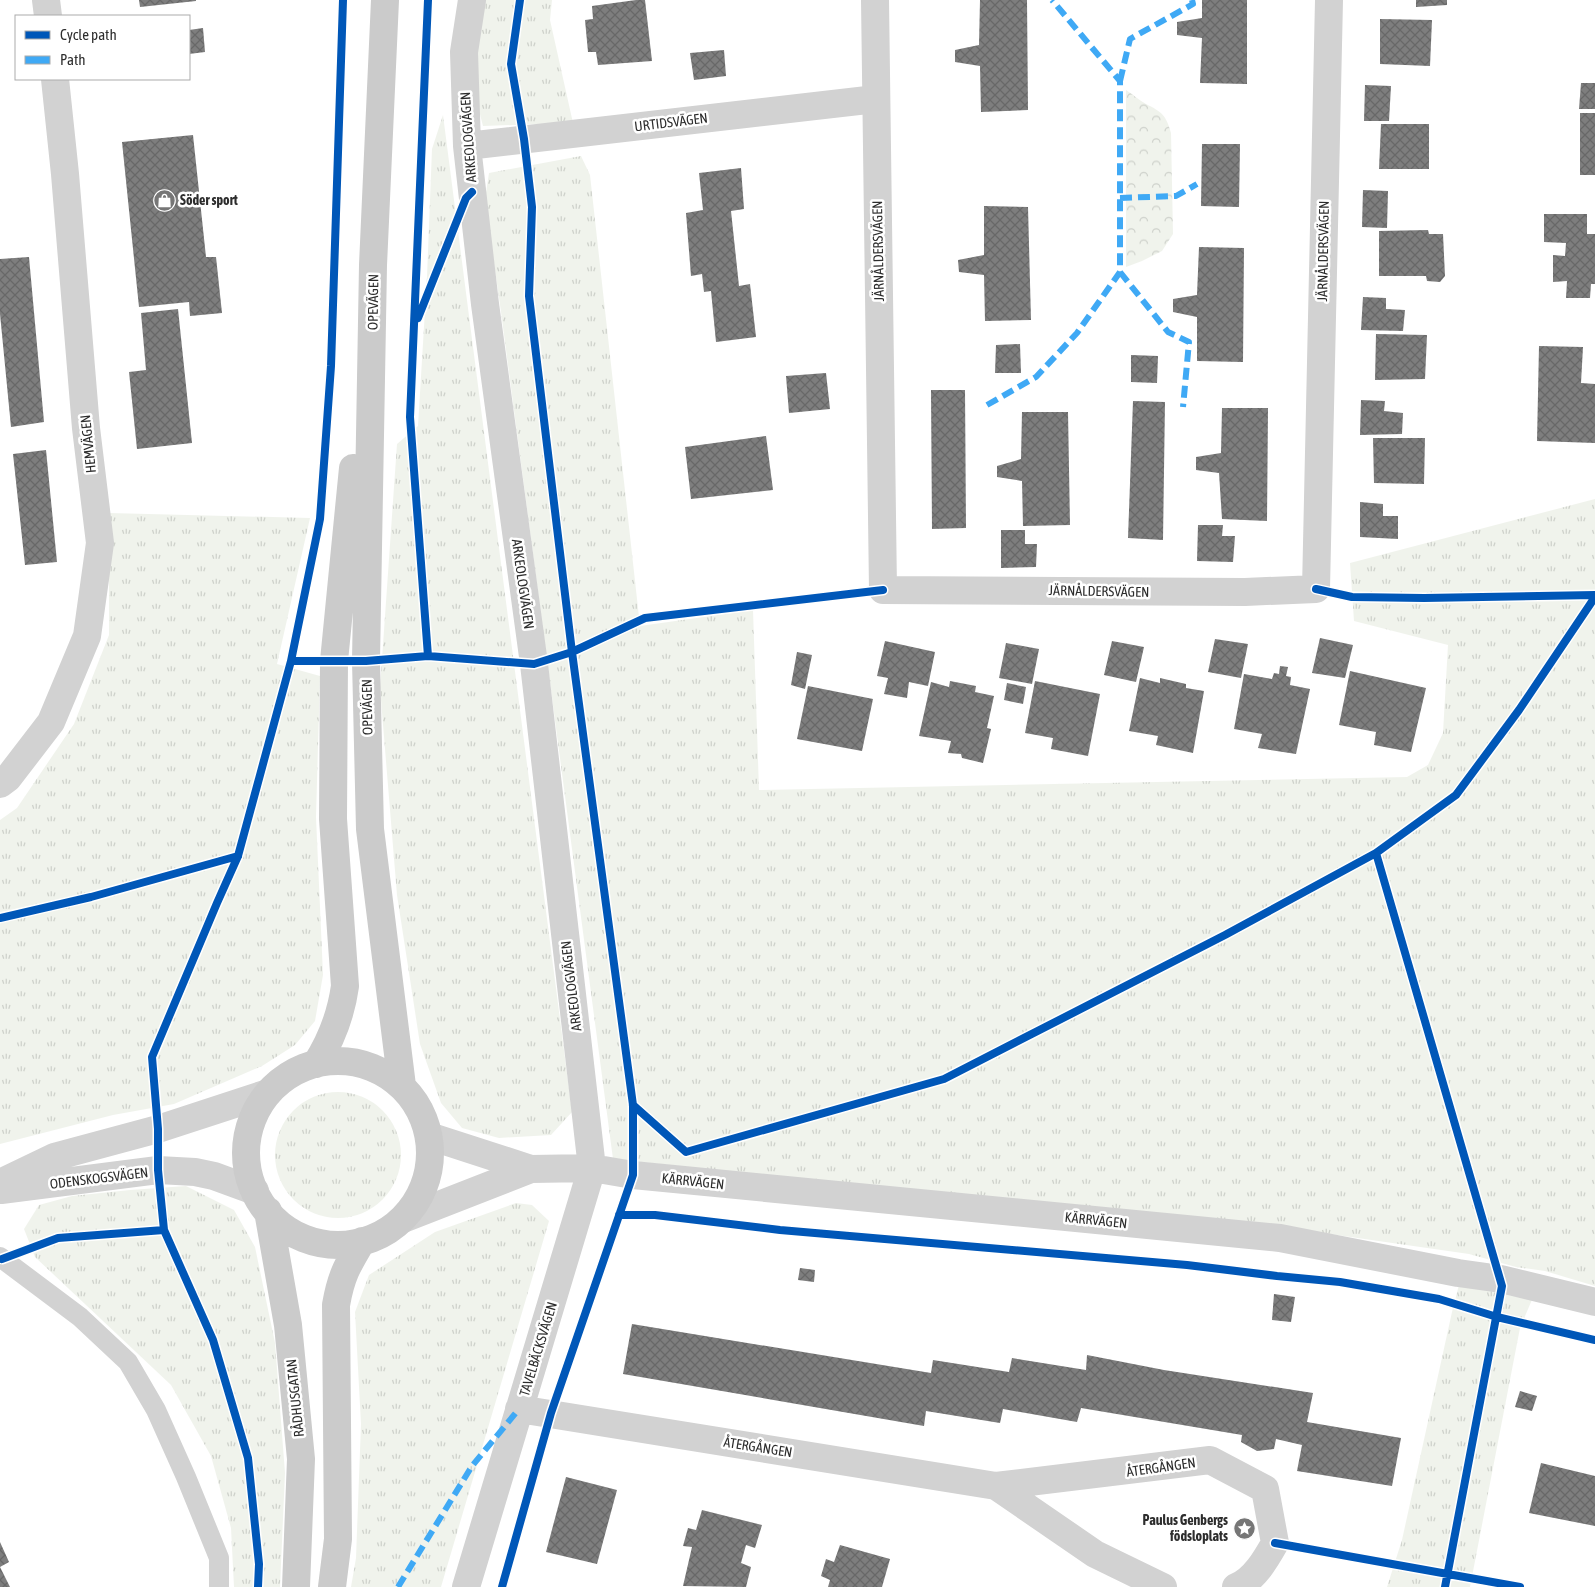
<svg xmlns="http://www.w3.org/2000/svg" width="1595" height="1587" viewBox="0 0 1595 1587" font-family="'Asap Condensed',sans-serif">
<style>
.grass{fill:url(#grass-tufts)}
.park{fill:url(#park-crowns)}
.building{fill:url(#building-cross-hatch)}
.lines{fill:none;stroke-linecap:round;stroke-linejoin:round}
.service{stroke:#d2d2d2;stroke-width:20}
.minor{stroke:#d2d2d2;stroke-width:28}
.tertiary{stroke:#d2d2d2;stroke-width:28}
.secondary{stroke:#cbcbcb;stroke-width:28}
.quiet{stroke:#3fa9f5;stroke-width:6;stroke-dasharray:12 6;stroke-linecap:butt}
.cycleway-casing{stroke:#fff;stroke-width:11}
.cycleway{stroke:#0057b8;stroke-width:8}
.labels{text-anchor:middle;stroke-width:5;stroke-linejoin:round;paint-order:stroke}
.street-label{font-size:14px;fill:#2d2d2d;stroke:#fff}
.poi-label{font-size:14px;font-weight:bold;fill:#2d2d2d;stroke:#fff;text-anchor:start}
</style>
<defs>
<pattern id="grass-tufts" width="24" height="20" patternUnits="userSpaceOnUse" patternTransform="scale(1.25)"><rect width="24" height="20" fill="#f0f3ec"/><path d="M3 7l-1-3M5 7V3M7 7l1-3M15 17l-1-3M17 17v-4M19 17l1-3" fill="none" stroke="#ced1cb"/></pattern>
<pattern id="park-crowns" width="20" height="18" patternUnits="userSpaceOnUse" patternTransform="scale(1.25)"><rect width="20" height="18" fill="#f0f3ec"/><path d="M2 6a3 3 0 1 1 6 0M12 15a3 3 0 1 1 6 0" fill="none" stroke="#ced1cb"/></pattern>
<pattern id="building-cross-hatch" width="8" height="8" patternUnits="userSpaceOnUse" patternTransform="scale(1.25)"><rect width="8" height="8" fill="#7e7e7e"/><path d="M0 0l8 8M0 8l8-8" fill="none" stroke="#686868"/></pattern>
</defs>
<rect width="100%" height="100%" fill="#fff"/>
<path class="grass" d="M472 0H552L550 20 573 123 483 126 464 52Z
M443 115 572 1112 551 1135 499 1138 462 1128 441 1103 420 1044 397 895 380 688 397 444 418 426 427 277 432 149Z
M581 156 590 175 640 626 753 610 759 790 1407 777 1428 765 1443 733 1448 645 1354 621 1350 563 1595 499V1286L1545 1271 1516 1267 1469 1254 1274 1226 1038 1204 613 1159 501 312 485 199 489 173Z
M109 513 310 518 277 664 320 676 316 817 323 975 315 1021 295 1045 262 1066 174 1104 113 1115 0 1144V820L17 808 74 724 109 635Z
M275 1155a63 63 0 1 1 126 0a63 63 0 1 1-126 0Z
M186 1186 234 1210 255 1247 275 1343 285 1473 280 1587H234L231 1528 211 1456 171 1385 35 1257 24 1229 39 1205 72 1196 130 1190Z
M516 1203 532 1205 549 1221 441 1587H351L356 1558 361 1424 355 1312 369 1275 435 1232Z
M1460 1281 1534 1295 1520 1328 1470 1587H1387L1402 1540 1452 1312Z"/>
<path class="park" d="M1126 90C1132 94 1139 100 1146 104 1162 112 1166 115 1171 133L1173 234 1162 251 1142 261 1126 267Z"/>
<path class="building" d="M139 0H196V1L140 7Z
M636 0H645L652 61 598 65 596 52H588L585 20 593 19 592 6Z
M980 0H1027L1028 110 981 112 980 66 955 62V50L979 45Z
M1202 0H1247V84L1200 83 1202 38 1177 35V22L1202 18Z
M1416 0H1447V5L1416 7Z
M1380 19 1432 20 1430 66 1380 64Z
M203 28 205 52 189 54V30Z
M724 50 726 76 694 80 690 53Z
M1581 83H1595V109H1579Z
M1365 85 1391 86 1389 121H1364Z
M1580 113H1595V175H1580Z
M1381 124H1429V169H1379Z
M193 135 206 257H216L222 313 190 316 189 302 139 307 122 142Z
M1202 144H1240L1239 207 1201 206Z
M741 168 744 209 731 211 739 286 750 284 756 337 716 342 711 291 704 292 702 274 691 276 686 213 703 210 699 173Z
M1363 190 1388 191 1387 228 1362 227Z
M984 206 1028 207 1031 320 985 321 984 275 959 272 958 260 984 255Z
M1544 214H1587V234H1595V284H1591L1590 298H1566L1567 281 1553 282V255L1565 256 1566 243 1544 242Z
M1428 230 1429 234H1443L1445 276 1440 282 1427 281 1426 276H1379V231Z
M1199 247 1244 248 1243 362 1197 361V317L1173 312V299L1197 295Z
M29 257 44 422 11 427 0 314V259Z
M1363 297 1386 298V309L1405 310 1403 331 1361 330Z
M178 309 192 443 137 449 129 372 146 370 141 313Z
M1376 334 1427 335 1425 379 1375 380Z
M1020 344 1021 373H995L996 345Z
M1539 346 1583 347 1581 383 1595 384V443L1537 441Z
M1131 355 1158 356 1157 383 1131 382Z
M826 373 830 409 789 413 786 376Z
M931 390H965L966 528 932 529Z
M1361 400 1385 401 1384 411 1403 413 1402 434 1360 435Z
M1133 401 1165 402 1163 540 1128 538Z
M1222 408H1268L1267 521 1222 519 1219 473 1196 470V457L1221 453Z
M1022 412H1068L1070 525 1023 526 1022 481 997 477V466L1021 459Z
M766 436 773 490 691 499 685 447Z
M1373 438H1425L1424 484 1374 483Z
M46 450 57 562 25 565 13 454Z
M1360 502 1383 504V516H1398V539L1360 537Z
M1198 525H1223L1222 536H1235L1233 562 1197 561Z
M1001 530H1025V544H1037L1036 567 1001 568Z
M1320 638 1353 645 1345 678 1312 673Z
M1215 639 1248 644 1241 678 1208 672Z
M885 641 935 652 928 686 909 682 907 698 884 694 888 678 877 676Z
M1112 641 1144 647 1136 682 1104 675Z
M1006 643 1039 649 1032 684 999 678Z
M797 652 812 655 805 689 791 685Z
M1280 666 1288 667 1286 676 1291 677 1290 685 1310 689 1296 754 1258 748 1262 734 1234 729 1244 674 1272 679 1274 673 1279 674Z
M1350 671 1426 688 1411 752 1374 745 1376 732 1339 725Z
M1140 678 1160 683V678L1186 684V688L1204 691 1193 753 1156 745 1158 736 1129 731Z
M950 681 976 686 975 692 994 696 987 728 991 729 983 763 962 758 961 754 948 753 951 741 919 736 931 682 949 687Z
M1035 681 1100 694 1088 756 1051 749 1053 738 1025 733Z
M1007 683 1026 687 1023 704 1004 700Z
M808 686 873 699 862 751 797 739Z
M800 1268 815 1270 814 1282 798 1280Z
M1274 1294 1295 1297 1291 1322 1272 1320Z
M632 1324 931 1373 933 1360 1009 1372 1012 1358 1086 1370 1087 1355 1164 1370 1313 1393 1307 1422 1401 1438 1392 1486 1297 1471 1302 1445 1276 1439 1274 1449 1257 1451 1241 1442 1242 1435 1081 1408 1077 1422 1003 1409 1000 1423 926 1411 924 1426 623 1374Z
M1520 1391 1537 1396 1532 1411 1515 1407Z
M1541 1463 1595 1476V1526L1529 1513Z
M566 1477 617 1490 597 1564 546 1552Z
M702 1510 762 1525 755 1548 746 1545 741 1563 751 1567 746 1587 683 1586 692 1547 683 1546 688 1528 696 1530Z
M0 1542 9 1562 0 1567 10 1587H0Z
M840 1545 890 1559 882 1587H828L830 1580 821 1576 826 1559 834 1562Z"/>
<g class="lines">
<path class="service" d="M0 1257 80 1317 128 1362 156 1410 186 1477 219 1558V1587"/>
<path class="minor" d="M46 0 48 16
M875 0 883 590 1245 592 1316 589 1329 0
M467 146 876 99
M0 784 8 778 51 722 87 636 100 543 86 428 65 174 55 79
M429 1136 531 1169 592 1168 633 1175 1280 1238 1458 1273 1501 1279 1595 1302
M403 1219 531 1169
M519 1409 996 1486 1210 1460 1265 1489 1275 1543C1266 1559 1254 1580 1236 1587
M996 1486 1095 1554 1163 1587
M466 1587 592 1168 534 664 485 304 467 146 464 52 472 0"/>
<path class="tertiary" d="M0 1183 54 1157 158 1129 268 1093
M1 1190 158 1170 195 1172 214 1176 255 1191"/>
<path class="secondary" d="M385 0 373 265 366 661 370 829 402 1086
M246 1153a92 92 0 1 1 184 0a92 92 0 1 1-184 0Z
M316 1064C332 1039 341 1015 345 986L333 819 334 661 353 468
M268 1211 288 1325 301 1459 296 1587
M332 1587 338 1539 336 1305C341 1276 347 1266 362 1241"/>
<path class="quiet" d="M1120 81 1130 39 1193 4 1192 0
M1120 198 1176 196 1197 184
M1120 272 1168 332 1189 342 1183 407
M987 405 1036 377 1077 333 1120 272V81L1052 0
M398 1587 472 1466 519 1409"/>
<defs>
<path id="cycleway" d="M428 0 410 417 428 656
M418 318 466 198 472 192
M1316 589 1352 597 1424 598 1595 595
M291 661H366L428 656 534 664 572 652 645 618 883 590
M1376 853 1502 1286 1445 1587
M0 918 91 897 238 856
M633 1105 686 1152 944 1079 1225 935 1376 853 1456 795 1519 710 1595 597
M619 1215H655L780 1230 1187 1265 1277 1276 1340 1282 1439 1299 1497 1317 1595 1340
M2 1259 58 1238 164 1230
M1275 1543 1520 1587
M258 1587 259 1564 248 1458 213 1340 164 1230 158 1170V1129L152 1057 217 903 238 856 291 661 320 519 331 366 343 0
M502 1587 551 1413 633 1175V1105L572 652 529 296 532 207 524 139 511 64 520 0"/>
</defs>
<use href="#cycleway" class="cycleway-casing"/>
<use href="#cycleway" class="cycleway"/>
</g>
<defs>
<symbol id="shop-disc" viewBox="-11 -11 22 22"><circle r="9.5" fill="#767676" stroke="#fff"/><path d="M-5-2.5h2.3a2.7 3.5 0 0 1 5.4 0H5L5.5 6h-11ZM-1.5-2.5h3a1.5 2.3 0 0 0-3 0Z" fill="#fff"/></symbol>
<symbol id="sight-disc" viewBox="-11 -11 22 22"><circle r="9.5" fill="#767676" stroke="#fff"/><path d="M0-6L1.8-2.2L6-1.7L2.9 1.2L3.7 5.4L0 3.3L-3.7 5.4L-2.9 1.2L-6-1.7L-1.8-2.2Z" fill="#fff"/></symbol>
</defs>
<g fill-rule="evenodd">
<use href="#shop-disc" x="152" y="188" width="25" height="25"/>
<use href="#sight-disc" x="1232" y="1516" width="25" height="25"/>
</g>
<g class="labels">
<g class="street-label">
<text transform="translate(671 122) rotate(-7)" y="5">URTIDSVÄGEN</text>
<text transform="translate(468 137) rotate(-94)" y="5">ARKEOLOGVÄGEN</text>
<text transform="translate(878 251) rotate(-91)" y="5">JÄRNÅLDERSVÄGEN</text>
<text transform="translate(1323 251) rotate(-89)" y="5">JÄRNÅLDERSVÄGEN</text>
<text transform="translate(373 302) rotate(-89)" y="5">OPEVÄGEN</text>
<text transform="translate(88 444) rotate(-96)" y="5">HEMVÄGEN</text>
<text transform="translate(523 584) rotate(82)" y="5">ARKEOLOGVÄGEN</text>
<text transform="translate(1099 591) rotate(1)" y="5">JÄRNÅLDERSVÄGEN</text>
<text transform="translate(367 707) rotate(-91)" y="5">OPEVÄGEN</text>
<text transform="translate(571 986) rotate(-97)" y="5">ARKEOLOGVÄGEN</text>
<text transform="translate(99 1178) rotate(-7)" y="5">ODENSKOGSVÄGEN</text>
<text transform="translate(693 1181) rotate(6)" y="5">KÄRRVÄGEN</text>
<text transform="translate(1096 1220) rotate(6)" y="5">KÄRRVÄGEN</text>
<text transform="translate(538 1349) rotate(-73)" y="5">TAVELBÄCKSVÄGEN</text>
<text transform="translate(295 1398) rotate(-96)" y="5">RÅDHUSGATAN</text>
<text transform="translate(758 1447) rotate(9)" y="5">ÅTERGÅNGEN</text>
<text transform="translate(1161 1467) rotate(-8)" y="5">ÅTERGÅNGEN</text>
</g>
<g class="poi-label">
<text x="180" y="205">Söder sport</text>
<text x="1228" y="1525" text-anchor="end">Paulus Genbergs<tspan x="1228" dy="16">födsloplats</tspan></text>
</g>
</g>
<rect x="15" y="15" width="175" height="65" fill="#ffffff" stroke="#ababab"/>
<rect x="25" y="31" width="25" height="8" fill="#0057b8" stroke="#ababab"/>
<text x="60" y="40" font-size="15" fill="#2d2d2d">Cycle path</text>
<rect x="25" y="56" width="25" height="8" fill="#3fa9f5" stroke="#ababab"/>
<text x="60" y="65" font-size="15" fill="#2d2d2d">Path</text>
</svg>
